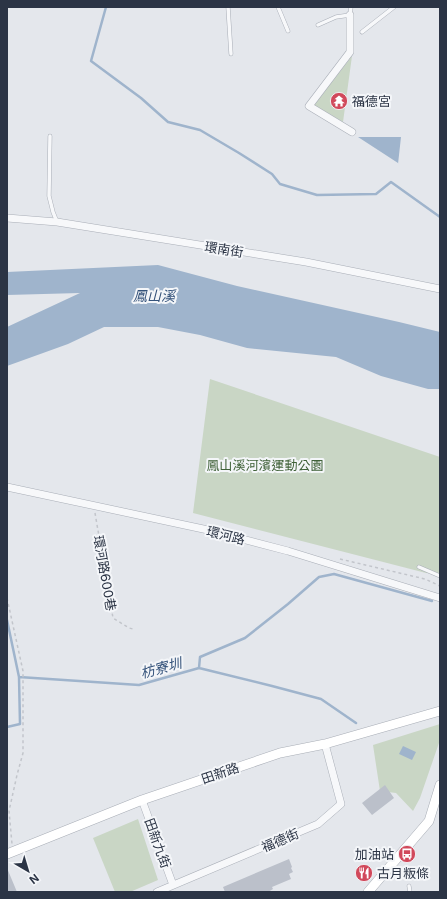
<svg xmlns="http://www.w3.org/2000/svg" width="447" height="899" viewBox="0 0 447 899" font-family="Inter,'Noto Sans TC',sans-serif">
<style>
.green{fill:#c9d6c5}
.water{fill:#9fb4cc}
.lines{fill:none;stroke-linecap:round;stroke-linejoin:round}
.stream{stroke:#9fb4cc;stroke-width:2.5}
.building{fill:#bbc0ca}
.lane-casing{stroke:#a9aeb7;stroke-width:4.5}
.street-casing{stroke:#a9aeb7;stroke-width:8}
.secondary-casing{stroke:#a9aeb7;stroke-width:10}
.path{stroke:#c2c5cb;stroke-width:1.5;stroke-dasharray:3 3;stroke-linecap:butt}
.lane{stroke:#f7f8fa;stroke-width:3.5}
.street{stroke:#f7f8fa;stroke-width:7}
.secondary{stroke:#fff;stroke-width:9}
.labels{text-anchor:middle;stroke-width:4;stroke-linejoin:round;paint-order:stroke}
.poi-label{font-size:13px;fill:#2b3445;stroke:#f4f6f9;text-anchor:start}
.street-label{font-size:13px;fill:#2b3445;stroke:#f4f6f9}
.park-label{font-size:13px;fill:#3f6138;stroke:#f4f6f9}
.water-label{font-size:14px;font-style:italic;fill:#34527a;stroke:#f4f6f9}
</style>
<rect width="100%" height="100%" fill="#e4e7ec"/>
<path class="green" d="M352 56 343 122 314 105Z
M210 379 440 457V574L426 573 193 513Z
M440 724V740L420 798 413 811 396 793 380 791 373 745Z
M138 819 158 880 130 892H115L93 838Z"/>
<path class="water" d="M358 137H401L398 164V163Z
M158 265 237 286 399 322 440 332V389H428L381 376 336 357 247 348 200 335 158 327H104L68 344 7 366V327L80 293 7 295V272Z
M403 746 416 752 412 760 399 754Z"/>
<g class="lines">
<path class="stream" d="M106 7 91 61 141 98 168 122 200 130 239 153 272 174 280 184 317 195 376 194 391 182 440 217
M7 620 19 677 20 724 7 727
M199 668 200 657 245 638 288 604 319 577 334 574 432 601
M19 677 139 685 199 668 272 686 321 699 356 723"/>
</g>
<path class="building" d="M342 94 346 102 336 107 333 99Z
M385 785 394 798 372 815 362 803Z
M289 859 292 867 291 868 293 872 289 874 291 879 272 887 273 889 268 892H225L223 887Z
M7 869V868L17 892H7Z"/>
<g class="lines">
<defs>
<path id="lane" d="M228 7 231 54
M278 7 288 31
M318 25 336 17 350 15 351 7
M362 32 394 7
M50 136 49 196 53 212 57 222
M419 567 440 576
M409 886 410 892"/>
<path id="street" d="M350 15V52L309 106 352 132
M7 218 57 222 306 262 440 289
M7 487 208 530 288 551 440 598
M142 800 173 885
M157 892 318 824 341 804 325 744"/>
<path id="secondary" d="M7 854 142 800 280 753 325 744 440 711
M368 892 429 821 440 785"/>
</defs>
<use href="#lane" class="lane-casing"/>
<use href="#street" class="street-casing"/>
<use href="#secondary" class="secondary-casing"/>
<path class="path" d="M95 513 113 618 129 628 133 629
M340 559 425 579 440 586
M7 598 23 671V753L17 775 9 811 12 844"/>
<use href="#lane" class="lane"/>
<use href="#street" class="street"/>
<use href="#secondary" class="secondary"/>
</g>
<defs>
<symbol id="temple-disc" viewBox="-11 -11 22 22"><circle r="9.5" fill="#d1495b" stroke="#f4f6f9"/><path d="M0-6L5-2H3V0L6.5 2.5H4V6H1.5V3h-3V6H-4V2.5H-6.5L-3 0V-2H-5Z" fill="#fff"/></symbol>
<symbol id="bus-disc" viewBox="-11 -11 22 22"><circle r="9.5" fill="#d1495b" stroke="#f4f6f9"/><path d="M-5-6H5V4H4V6H2V4H-2V6H-4V4H-5ZM-3.5-4V0h7V-4ZM-3.5 1.2v1.5H-2V1.2ZM2 1.2v1.5H3.5V1.2Z" fill="#fff"/></symbol>
<symbol id="restaurant-disc" viewBox="-11 -11 22 22"><circle r="9.5" fill="#d1495b" stroke="#f4f6f9"/><path d="M-5-6h1v4h1v-4h1v4h1v-4h1v5L-1.5 .5V6h-2V.5L-5-1ZM5-6V6H3V1.5H1.5Q1.5-4 5-6Z" fill="#fff"/></symbol>
</defs>
<g fill-rule="evenodd">
<use href="#temple-disc" x="329" y="91" width="20" height="20"/>
<use href="#bus-disc" x="397" y="844" width="20" height="20"/>
<use href="#restaurant-disc" x="354" y="863" width="20" height="20"/>
</g>
<g class="labels">
<g class="poi-label">
<text x="352" y="106">福德宮</text>
<text x="394" y="859" text-anchor="end">加油站</text>
<text x="377" y="878">古月粄條</text>
</g>
<g class="street-label">
<text transform="translate(224 249) rotate(9)" y="5">環南街</text>
<text transform="translate(226 535) rotate(14)" y="5">環河路</text>
<text transform="translate(105 573) rotate(80)" y="5">環河路600巷</text>
<text transform="translate(220 773) rotate(-19)" y="5">田新路</text>
<text transform="translate(280 840) rotate(-23)" y="5">福德街</text>
<text transform="translate(158 843) rotate(70)" y="5">田新九街</text>
</g>
<g class="park-label">
<text x="265" y="470">鳳山溪河濱運動公園</text>
</g>
<g class="water-label">
<text x="154" y="301">鳳山溪</text>
<text transform="translate(161 668) rotate(-15)" y="5">枋寮圳</text>
</g>
</g>
<rect width="447" height="899" fill="none" stroke="#2b3445" stroke-width="16"/>
<g transform="translate(28 871) rotate(142)" stroke="#f4f6f9" stroke-width="3" paint-order="stroke">
<path d="M0-3L7 15L0 10L-7 15Z" fill="#2b3445"/>
<text y="-6" font-size="11" font-weight="bold" text-anchor="middle" fill="#2b3445">N</text>
</g>
</svg>
